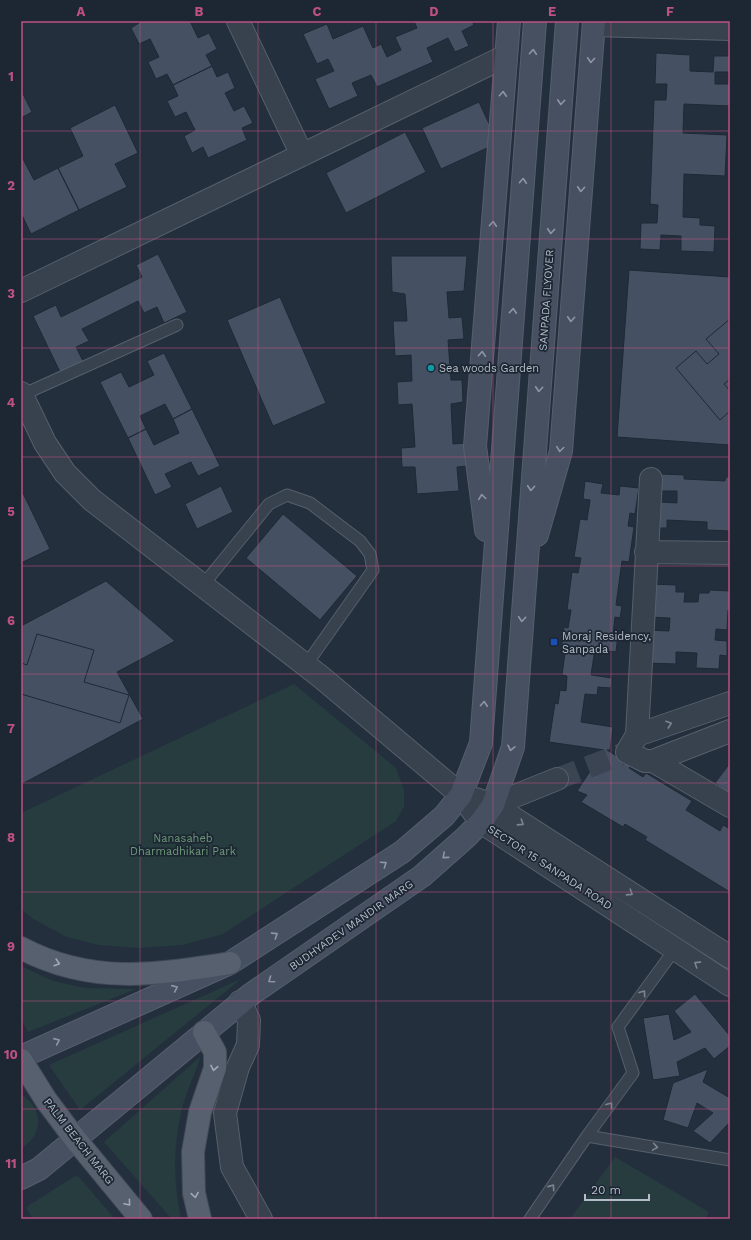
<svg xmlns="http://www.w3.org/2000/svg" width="751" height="1240" viewBox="0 0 751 1240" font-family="'Work Sans',sans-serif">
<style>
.green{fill:#263c3f}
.building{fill:#455162;stroke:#1f2835}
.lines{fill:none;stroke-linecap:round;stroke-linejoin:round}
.street-tunnel{stroke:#3a4453;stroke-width:22;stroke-dasharray:22 11;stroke-linecap:butt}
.lane-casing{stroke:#565f6c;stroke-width:13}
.street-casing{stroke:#565f6c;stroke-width:24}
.secondary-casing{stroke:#565f6c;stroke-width:24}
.primary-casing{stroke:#414a57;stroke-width:24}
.lane{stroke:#38414e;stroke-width:11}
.street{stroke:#38414e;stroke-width:22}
.secondary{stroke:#465061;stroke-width:22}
.primary{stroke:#56606e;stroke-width:22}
.oneway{stroke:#8e96a5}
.oneway2{stroke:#7c8592}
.oneway3{stroke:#a1aab7}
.grid{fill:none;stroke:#bd5182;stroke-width:1;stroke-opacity:0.55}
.culture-dot{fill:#0f9aa8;stroke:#1d2633;stroke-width:1.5}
.transit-dot{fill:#1a4fb4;stroke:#1d2633;stroke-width:1.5}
.labels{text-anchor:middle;stroke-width:3.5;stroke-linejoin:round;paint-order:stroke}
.street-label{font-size:11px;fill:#b4bcc9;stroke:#1d2633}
.poi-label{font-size:11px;fill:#b4bcc9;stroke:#1d2633;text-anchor:start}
.park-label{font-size:11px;fill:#6b9a76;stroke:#1d2633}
.neatline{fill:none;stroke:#bd5182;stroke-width:1.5}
.grid-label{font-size:13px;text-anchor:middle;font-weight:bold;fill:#bd5182}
</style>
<rect width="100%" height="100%" fill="#242f3e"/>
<path class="green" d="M294 684 396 768 404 790V807L396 821 223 934 183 945 138 948 99 945 67 937 33 919 21 909V813Z
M21 966 53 981 86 988 136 989 28 1032 21 1019Z
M241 979 80 1110 49 1065Z
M201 1056C195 1073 187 1091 182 1108 173 1145 173 1182 181 1219H172L104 1142Z
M21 1094C44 1109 44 1133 21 1149Z
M615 1157 709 1212 705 1219H570Z
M75 1176 79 1177 115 1219H33L27 1209 28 1206Z"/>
<path class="building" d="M142 21H190L198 38 209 33 217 49 206 55 212 66 173 85 167 74 156 79 148 62 159 57 150 39 139 44 131 28Z
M414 21H472L474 25 462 31 469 46 455 52 448 38 427 48 433 62 377 87 371 75 352 83 358 96 329 109 315 79 334 71 328 59 317 64 303 34 327 24 333 39 363 26 373 48 381 44 387 57 401 50 395 37 417 28Z
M656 53 690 55V71L713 72 714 56H730V72H715V84H730V106L684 104 683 133 727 135 725 176 684 174 683 217 700 218V225L715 226 714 252 681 251V236L661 235 660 250 640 249 641 223H657L658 205 650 204 654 100H666L667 84H655Z
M212 66 217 77 228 72 235 88 225 93 234 111 244 106 253 123 242 128 247 140 208 158 203 147 192 153 184 136 195 130 186 112 175 117 167 101 178 96 173 85Z
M21 90 32 112 21 118Z
M479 102 498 143 441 169 422 128Z
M115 105 138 153 115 164 127 187 79 210 58 168 83 156 70 128Z
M405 132 426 172 346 213 326 173Z
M21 155 34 180 58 168 79 210 31 234 21 213Z
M158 254 187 312 164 323 157 307 144 313 138 301 82 329 89 341 76 347 84 363 61 374 33 316 56 305 61 317 142 277 136 265Z
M391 256H467L464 291 447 292 449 318 462 317 464 339 448 340 451 380H462L463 402 451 404 453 444 466 443 468 466 457 467 459 491 417 494 415 467H402L401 448 415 447 412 404 398 405 397 382 412 381 411 355 395 356 393 321H407L405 294 392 292Z
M629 270 730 277V445L617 437Z
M280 297 326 403 273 426 227 320Z
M730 319V379L724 384 730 391V411L720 420 676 368 696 351 707 364 719 354 706 339Z
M164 353 192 409 173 419 165 404 140 416 146 429 128 438 100 382 121 372 129 387 154 375 147 361Z
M192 409 220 466 198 476 191 462 165 474 172 487 155 495 128 438 146 429 154 445 179 433 173 419Z
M662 474 684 475V479L725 481 726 477H730V531L707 530V522L667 520V528H659L660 502 677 503V491H661Z
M585 481 603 484 601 493 619 495 620 486 639 488 635 514 630 513 628 526 634 527 629 562 622 561 616 605 622 606 620 618 615 617 613 635H618L616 652 595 649 591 675 612 678 611 688 598 687 597 695 585 694 581 722 613 727 610 750H607L631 765 629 768 643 777 646 773 692 801 686 810 720 831 723 825 730 829V892L645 840 647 837 625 824 623 827 581 802 587 795 577 791 604 750 549 742 555 703 558 704 560 690 566 691 567 676 562 675 565 653 561 652 564 627 568 628 571 610H567L572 572 578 573 581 558 574 557 580 519 587 520 590 500 583 499Z
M221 486 233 512 197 529 185 504Z
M21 489 50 549 21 563Z
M283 514 357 576 320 620 246 558Z
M106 581 175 641 117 672 143 719 22 784 21 626Z
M650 584 676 585V592H685L684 602H698L699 593H709L710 590 730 591V610H728L727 630 716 629 715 640 727 641V656L720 655 719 669 696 668 697 653 676 652V664L646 663 647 630 669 631 670 618 648 617Z
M37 634 94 650 84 682 129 695 120 723 21 694V663L27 665Z
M730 763V794L715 783Z
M695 994 730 1036V1046L714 1059 705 1048 677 1062 680 1076 653 1080 643 1018 669 1014 674 1040 691 1032 674 1011Z
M708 1069 703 1082 730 1098V1122L710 1143 693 1131 713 1113 697 1103 688 1128 663 1120 673 1083Z"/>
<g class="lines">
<path class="street-tunnel" d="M557 779 627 752"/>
<defs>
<path id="lane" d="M22 395 177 325
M203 585 269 504 287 495 310 503 360 541 370 554 373 570 306 665
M587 1136 633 1073 618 1027 675 949
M530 1219 587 1136 730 1160"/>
<path id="street" d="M238 21 302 155
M594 25 730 29
M21 291 506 56
M21 393 45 443 65 473 92 500 321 677 461 795 481 822 730 985
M646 552 730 553
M730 703 637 735 627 752 645 761H653L730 731
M637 735 651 479
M653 761 730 806
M475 799 493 805 730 957
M493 805 557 779
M240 1002 249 1020 248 1045 238 1067 225 1113 232 1167 261 1219"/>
<path id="secondary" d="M486 530 475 446 509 21
M537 535 561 451 594 21
M21 1057 230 963 402 852 444 816 461 795 481 743 535 21
M21 1178 39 1169 56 1155 250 995 422 876 465 838 481 822 493 805 513 747 567 21"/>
<path id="primary" d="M21 948C91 985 155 975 230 963
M21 1060 46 1100 76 1140 141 1219
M200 1219 194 1193 193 1152 200 1112 215 1068V1052L204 1032"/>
</defs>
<use href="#lane" class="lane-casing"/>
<use href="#street" class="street-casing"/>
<use href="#secondary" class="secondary-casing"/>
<use href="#primary" class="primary-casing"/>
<use href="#lane" class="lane"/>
<use href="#street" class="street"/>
<use href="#secondary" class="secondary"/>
<use href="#primary" class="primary"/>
</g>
<defs><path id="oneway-chevron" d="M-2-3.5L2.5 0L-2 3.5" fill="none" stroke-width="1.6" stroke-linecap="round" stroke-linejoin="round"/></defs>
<g class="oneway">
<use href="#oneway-chevron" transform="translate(533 52) rotate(-86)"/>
<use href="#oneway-chevron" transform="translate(591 60) rotate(94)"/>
<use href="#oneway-chevron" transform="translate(503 94) rotate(-86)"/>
<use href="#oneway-chevron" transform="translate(561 102) rotate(94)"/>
<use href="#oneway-chevron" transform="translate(523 181) rotate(-86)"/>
<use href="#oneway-chevron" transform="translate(581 189) rotate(94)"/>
<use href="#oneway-chevron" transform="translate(493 224) rotate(-86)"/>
<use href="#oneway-chevron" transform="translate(551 231) rotate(94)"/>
<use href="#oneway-chevron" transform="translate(513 311) rotate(-86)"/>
<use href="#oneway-chevron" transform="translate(571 319) rotate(94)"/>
<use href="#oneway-chevron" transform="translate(482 354) rotate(-86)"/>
<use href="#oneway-chevron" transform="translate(539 389) rotate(94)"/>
<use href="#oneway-chevron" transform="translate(560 449) rotate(98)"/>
<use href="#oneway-chevron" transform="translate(531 488) rotate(94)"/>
<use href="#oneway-chevron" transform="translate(482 497) rotate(-98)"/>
<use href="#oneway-chevron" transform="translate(522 619) rotate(94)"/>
<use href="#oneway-chevron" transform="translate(484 704) rotate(-86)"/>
<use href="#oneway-chevron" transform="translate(511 748) rotate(103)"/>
<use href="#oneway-chevron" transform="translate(445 856) rotate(139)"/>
<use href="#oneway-chevron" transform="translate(384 864) rotate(-34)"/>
<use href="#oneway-chevron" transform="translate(275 935) rotate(-33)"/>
<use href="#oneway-chevron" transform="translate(271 980) rotate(145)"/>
<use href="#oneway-chevron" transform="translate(175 988) rotate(-24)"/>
<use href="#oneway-chevron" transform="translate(57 1041) rotate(-24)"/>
</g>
<g class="oneway2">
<use href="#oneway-chevron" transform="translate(669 724) rotate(-19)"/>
<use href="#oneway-chevron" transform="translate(521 823) rotate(33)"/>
<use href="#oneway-chevron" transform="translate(630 893) rotate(33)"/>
<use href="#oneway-chevron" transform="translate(697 964) rotate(-147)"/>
<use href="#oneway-chevron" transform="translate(643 993) rotate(-54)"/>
<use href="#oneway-chevron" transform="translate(610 1105) rotate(-54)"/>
<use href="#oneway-chevron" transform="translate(655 1147) rotate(9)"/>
<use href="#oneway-chevron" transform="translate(552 1187) rotate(-55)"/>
</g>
<g class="oneway3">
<use href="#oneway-chevron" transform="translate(57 963) rotate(17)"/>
<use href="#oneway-chevron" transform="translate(214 1068) rotate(101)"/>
<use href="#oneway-chevron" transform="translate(195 1195) rotate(81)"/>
<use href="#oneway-chevron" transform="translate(128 1203) rotate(50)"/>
</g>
<path class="grid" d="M140 21V1219M258 21V1219M376 21V1219M493 21V1219M611 21V1219M21 131H730M21 239H730M21 348H730M21 457H730M21 566H730M21 674H730M21 783H730M21 892H730M21 1001H730M21 1109H730"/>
<circle class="culture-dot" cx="431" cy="368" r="4"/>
<rect class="transit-dot" x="550" y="638" width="8" height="8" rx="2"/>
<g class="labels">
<g class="street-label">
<text transform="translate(546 300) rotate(-86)" y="4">SANPADA FLYOVER</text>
<text transform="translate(550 867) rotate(33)" y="4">SECTOR 15 SANPADA ROAD</text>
<text transform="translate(351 925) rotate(-35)" y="4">BUDHYADEV MANDIR MARG</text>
<text transform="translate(79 1141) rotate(52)" y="4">PALM BEACH MARG</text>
</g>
<g class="poi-label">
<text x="439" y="372">Sea woods Garden</text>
<text x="562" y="640">Moraj Residency,<tspan x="562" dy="13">Sanpada</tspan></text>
</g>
<g class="park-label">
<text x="183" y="842">Nanasaheb<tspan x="183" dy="13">Dharmadhikari Park</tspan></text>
</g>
</g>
<rect width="751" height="1240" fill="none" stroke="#1d2633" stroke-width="44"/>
<path d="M585 1194v6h64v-6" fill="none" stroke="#b4bcc9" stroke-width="2"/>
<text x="591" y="1194" font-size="12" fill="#b4bcc9" stroke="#1d2633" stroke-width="3" paint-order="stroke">20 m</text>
<rect x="22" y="22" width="707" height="1196" class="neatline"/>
<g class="grid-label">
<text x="81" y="16">A</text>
<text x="199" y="16">B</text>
<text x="317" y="16">C</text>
<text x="434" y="16">D</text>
<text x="552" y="16">E</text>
<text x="670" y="16">F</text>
<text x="11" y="81">1</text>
<text x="11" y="190">2</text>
<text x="11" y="298">3</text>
<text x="11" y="407">4</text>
<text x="11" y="516">5</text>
<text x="11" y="625">6</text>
<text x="11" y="733">7</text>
<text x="11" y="842">8</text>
<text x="11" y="951">9</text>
<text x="11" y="1059">10</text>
<text x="11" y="1168">11</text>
</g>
</svg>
